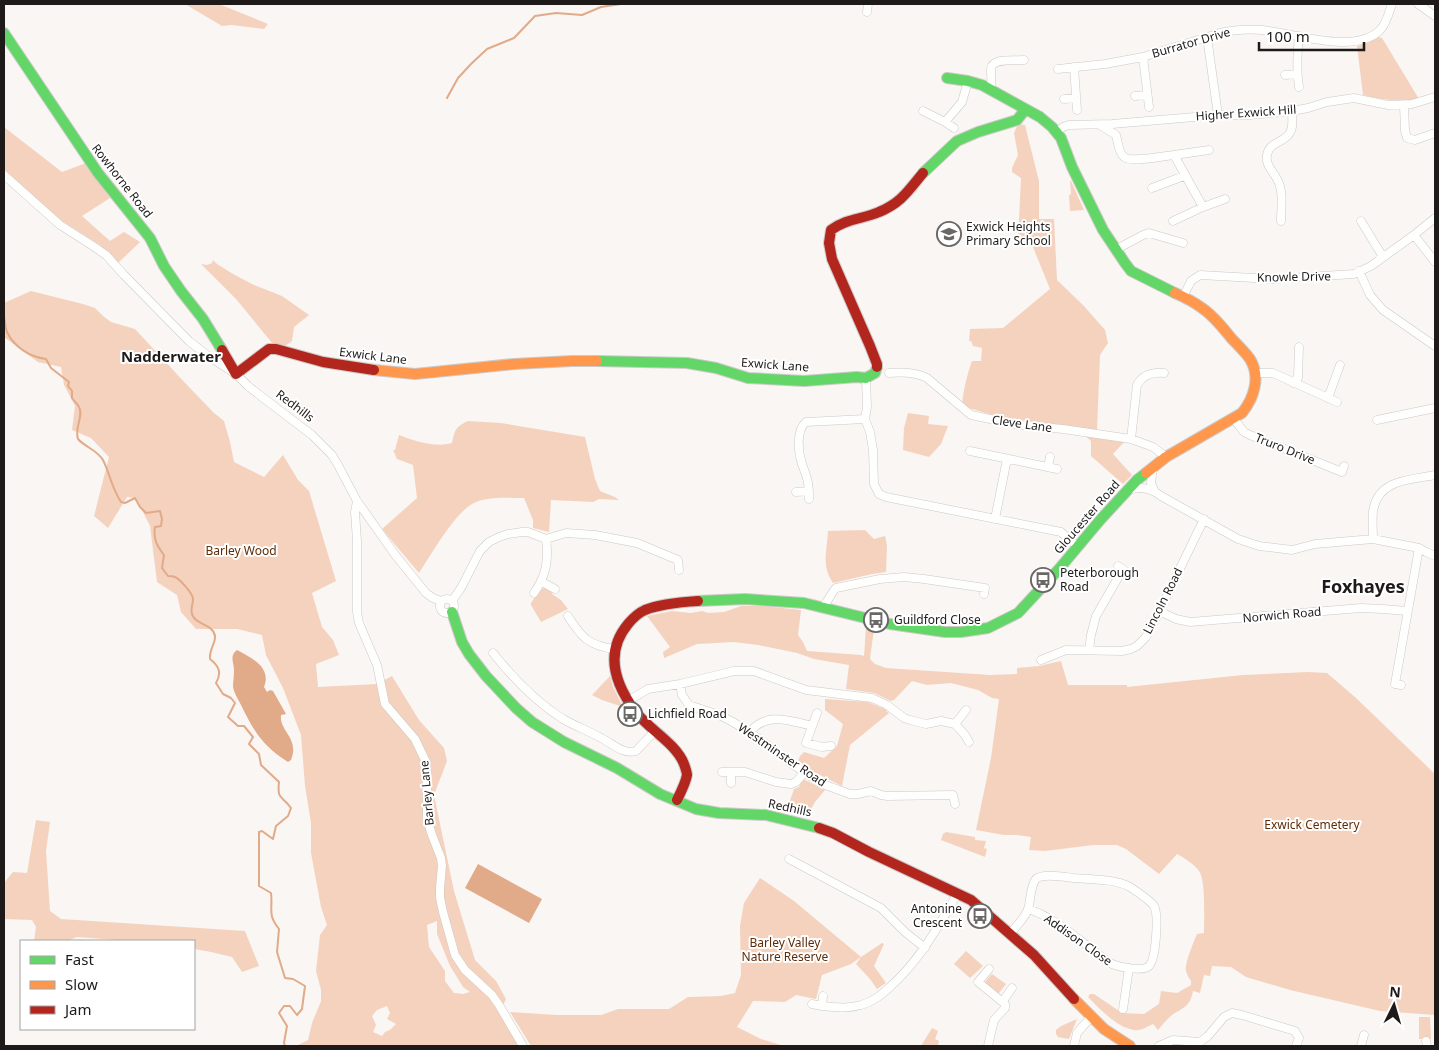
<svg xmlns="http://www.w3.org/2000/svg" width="1439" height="1050" viewBox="0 0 1439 1050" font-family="'Noto Sans',sans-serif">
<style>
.green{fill:#f5d2be;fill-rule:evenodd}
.water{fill:#e1aa88}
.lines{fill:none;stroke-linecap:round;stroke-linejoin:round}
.stream{stroke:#e1aa88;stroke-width:2}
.street-casing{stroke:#ccc9c8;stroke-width:9}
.fast-casing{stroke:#ccc9c8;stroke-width:12}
.slow-casing{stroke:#ccc9c8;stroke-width:12}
.jam-casing{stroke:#ccc9c8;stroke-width:12}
.street{stroke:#fefefd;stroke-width:8}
.fast{stroke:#63d668;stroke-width:10}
.slow{stroke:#ff974d;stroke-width:10}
.jam{stroke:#b3261e;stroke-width:10}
.labels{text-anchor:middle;stroke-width:4;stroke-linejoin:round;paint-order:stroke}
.street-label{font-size:12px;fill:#1d1a19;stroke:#fff}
.poi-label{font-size:12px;fill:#1d1a19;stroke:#fff;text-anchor:start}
.park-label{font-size:12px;fill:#5e2c06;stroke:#fff}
.quarter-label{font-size:15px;font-weight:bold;fill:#1d1a19;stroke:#fff}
.district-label{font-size:18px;font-weight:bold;fill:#1d1a19;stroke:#fff}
</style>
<rect width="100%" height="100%" fill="#f9f6f4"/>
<path class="green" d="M185 4H219L268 24 264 29 231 25 222 26Z
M1379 37 1382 38 1419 99C1399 102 1382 100 1363 95L1357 46 1365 44Z
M1018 124 1025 125 1039 181V219H1054L1057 280 1084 306 1105 330 1108 343 1100 355 1097 430 999 417 962 406C963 391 967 375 972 361H981L982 348 973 346 971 341H969L970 329 1003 328 1050 289 1033 247 1018 242 1021 178 1012 172V168L1018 155 1014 133Z
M4 127 62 172 86 163 110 198 82 216 110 241 124 232 140 242 118 263 100 245 54 216 4 169Z
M1070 181H1071L1084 210 1070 211 1069 195 1071 194Z
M213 260 217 264 233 274 254 285 282 296 309 315 294 327 292 341 285 346 273 344 236 299 201 264 207 265 212 263Z
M31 291 83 304 95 308 103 316 111 322 135 329 187 385 214 413 224 421 230 442 234 462 264 477 283 455 298 480 309 491 336 581 312 593 322 627 333 640 339 655 316 664 318 687 377 684 392 676 419 720 444 748 447 761 434 795 454 891 475 960 496 981 506 999 500 1012 520 1046H296L308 1040 312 1023 321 1001V990L316 971 320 935 327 925 321 907 311 853V823L305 786 301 735 283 688 266 655 262 635 237 629H196L181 612 177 595 157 582 150 526 136 498 127 497 108 528 94 516 109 457 91 438 72 430 75 406 64 385 61 367 38 362 4 337V303ZM437 921V934L450 966 463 987 470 992 463 994 454 993 445 981V971L429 947 427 925ZM387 1006 390 1013 387 1019 396 1024 390 1030 385 1032 382 1036 373 1032 376 1025 372 1016 377 1010Z
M908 413 929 416 928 424 948 426 941 444 929 457 903 450 904 428Z
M468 421 501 423 585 437 595 479 600 491 615 497 619 500 599 499 593 502 551 500 549 532 533 528V520L524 498C508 498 488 496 474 503 455 512 431 555 419 573L382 529 417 498 413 465 397 459 393 450H395L399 435C414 441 435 448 452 443 455 430 455 427 468 421Z
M1084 435 1125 441 1113 454 1132 475 1123 484 1091 456V441Z
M865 530 874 539 885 536 887 545 886 572 872 574 833 583C821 565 827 552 828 531Z
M546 587 552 590V594L561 600 568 609 541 622 531 605V603L540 590Z
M741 606H763L801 610 798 635 803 642 807 651 861 655 864 656 866 627 874 629 870 659 875 664 886 668 990 675 1017 674V668L1039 666 1061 661 1068 685H1127V687L1243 675 1308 672 1327 673 1356 698 1435 774V1015L1380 1011 1290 990 1246 977 1231 967 1212 966 1210 976 1204 975 1200 993 1193 991C1190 1007 1184 1007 1172 1015 1167 1019 1162 1025 1158 1030L1153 1024C1147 1027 1141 1031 1134 1030 1116 1027 1100 1009 1088 997L1090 994H1094L1122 1013 1144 1014 1159 1004 1161 991 1177 993 1191 985V981C1188 977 1185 971 1186 966 1187 958 1194 941 1197 934L1204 933C1204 920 1206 880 1199 871 1194 864 1184 858 1177 854L1159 874 1126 849 1117 845H1093L1045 851 1029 850 1031 837 1017 835H1004L976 830 991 758 999 699 992 698 978 690 951 683 927 685 912 681 894 700 891 701 874 693 846 689 849 665 814 659 797 653 758 645 734 642 697 644 664 658 663 652 670 647 647 616 672 611 691 613 702 611 708 613 724 612Z
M610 676 613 687 623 707 602 700 592 695Z
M825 699 868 702 887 710 886 711 889 713 850 745 842 786 812 771 798 761 800 756 804 752 824 758 837 746 843 724 825 710Z
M803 779 825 790 815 802 807 816 786 812 794 789 799 787Z
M36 820 50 822 46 851 50 911 61 919 245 931 259 966 242 972 232 957 211 952 194 949V941H131L77 937 67 941H34L36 927 32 920 4 919V883L13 872 27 873Z
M946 832 975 837V840L986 841 984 848 987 849 985 857 941 840 943 834Z
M760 878 794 901 861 957 882 943 884 944 874 966 886 983 877 989 870 979 856 964 861 957 851 964 822 975 816 999 796 995 785 1002 753 1001 737 1027 761 1039 784 1046H531L510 1012 557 1015H601L618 1009H669L688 997 721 996 735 993 741 975 740 926 744 903Z
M966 951 983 966 970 978 954 964Z
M992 974 1006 984 999 993H995L983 984Z
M1419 1017H1430L1431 1039H1419Z
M1077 1019 1069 1039 1058 1037 1056 1034V1030L1061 1026Z
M932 1028 938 1031 935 1039 939 1041 938 1046H921Z"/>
<path class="water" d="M237 650C251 658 272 667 264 687L267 692 270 690 273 691 286 714 281 715C279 731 300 738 291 760L288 762C262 746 254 731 241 705 238 699 234 693 233 687 233 682 234 676 234 671 234 662 229 656 237 650Z
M478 864 542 899 529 923 465 888Z"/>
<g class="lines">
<path class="stream" d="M447 98 458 78 471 64 487 49 514 38 535 16 556 13 582 15 601 7 621 4
M4 316C5 321 5 327 7 332 14 347 30 357 46 359L51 368 69 382 68 386 72 391V398C74 401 78 404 79 407 84 416 74 428 78 439 85 447 97 450 103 460 110 474 112 489 121 502L125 503 135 498 140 507 146 513 160 511 162 519 161 526 155 527C153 539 157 546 164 555L162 568 168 576C170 576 173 576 175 577 180 579 193 594 193 599 193 606 189 611 194 618 200 625 213 625 215 636 216 643 209 649 210 659 219 666 222 673 216 683L223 694 231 698 235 703 228 717 238 726H244L253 737 249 744 259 754 261 765 279 782C277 801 282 795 291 808L288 816 276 826 273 839 262 831 259 832V886L271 893C273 910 267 914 279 929L277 952 285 978 293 979 305 986 302 1009 297 1015 290 1006H284L279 1013 287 1026 284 1043 285 1046"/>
<defs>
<path id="street" d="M1418 4 1435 16
M867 12 868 4
M1299 36C1297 54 1296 69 1299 87
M1207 37 1218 115
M1143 57 1149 107
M1074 67 1077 110
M1058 69 1105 64 1143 57 1220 33C1233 30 1248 29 1262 30 1293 33 1357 56 1381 29 1387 22 1389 12 1392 4
M1285 75 1297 74
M991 90C992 83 991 76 991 69 992 57 1015 61 1024 60
M1135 96 1147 95
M1064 99 1076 98
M1404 105 1405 131 1407 138 1415 140 1435 133
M923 111 945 122 962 102 968 81
M945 122 954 128
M1100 125 1116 135C1118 141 1118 152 1124 157 1132 163 1164 156 1174 155L1203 207
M1057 132 1063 127 1069 125 1112 124 1218 115H1249L1292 111 1308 108 1327 102 1354 98 1388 105 1412 104 1435 97
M1174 155 1209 150
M4 175 60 225 93 246 106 255 124 275 189 341 208 356 236 374 248 386 266 400 312 435 332 455 338 465 357 501 396 556 426 593 433 598 441 601
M1152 188 1184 176
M1173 221 1203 207 1225 199
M1281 221C1281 208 1284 191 1277 179 1273 171 1265 165 1267 155 1269 142 1283 143 1289 134 1294 128 1292 118 1292 111
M1361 221 1383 257
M1414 235 1435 262
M1117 249 1143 235 1149 233 1183 243
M1359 271 1370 295 1383 310 1435 346
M1183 297 1191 281 1200 275 1274 279 1354 274 1371 266 1414 235 1435 218
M889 373C902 372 915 372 927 378L971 415 1019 425 1063 429 1131 439 1153 447 1166 457
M1255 373H1273L1337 402
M866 378 867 407 865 419 870 432 873 450 874 484 879 494 886 497 1061 532 1077 546
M1293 383 1298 378 1299 347
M1328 398 1340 365
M1234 419 1244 432 1250 435 1342 472 1344 466
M1377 420 1435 408
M1131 439 1137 385C1143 374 1153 372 1164 373
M970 451 1057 469
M1048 467 1050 457
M1153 467 1151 483 1154 490
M1128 490C1140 486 1151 488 1161 496L1238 539 1259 546 1292 550 1315 544 1373 539 1419 548 1426 552 1435 556
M796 492 809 491
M809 499C809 494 809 488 808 483 807 476 804 470 802 464 798 452 796 430 806 422L865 419
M357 501 355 512 357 541V612L359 623 377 665 385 704 415 739 426 762 427 777V819L432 835 441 858 442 866 440 888V898L443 912 455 955 465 970 492 995 499 1005 523 1046
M995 519 1007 459
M546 539 566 533 595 535 637 543 678 560 679 570
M1373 539C1373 530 1372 520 1373 511 1378 479 1410 480 1435 475
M542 582 555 589
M440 606a7 7 0 1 1 14 0a7 7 0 1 1-14 0Z
M452 601 461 588 480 551 489 542 499 537 508 534 522 532H528L546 539C549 560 546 576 534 593
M822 607C829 601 830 594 836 588L880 579 904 577 924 579 985 588 984 594
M1159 611 1176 619 1190 622 1361 608 1383 609 1407 611
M568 616C581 637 589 646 615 649
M1089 650 1091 635 1096 616 1123 569 1118 566
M493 653C513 678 536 702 563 719 575 726 589 731 601 738 612 743 623 755 636 751L655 731
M1041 660 1066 650 1122 651 1131 649 1137 646 1146 637 1154 622 1204 519
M680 684 682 695 689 705 719 715 731 721 750 732 791 763 820 783 850 794H858L871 791 881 795 887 796 953 795 955 804
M1401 685 1395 684 1419 548
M628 701 648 689 680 684 734 671H754L806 690 872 698 887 705 904 718 910 720 926 724 941 721 955 724 965 735 969 742
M817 713 806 743 822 747 831 746
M955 724 966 710
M750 732C767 711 790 721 812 726
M722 772H745L776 782 791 784 796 782 804 773
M731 783V773
M789 859 881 908 905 932 925 948
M1010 934C1016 926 1025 918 1028 909 1031 900 1030 886 1036 879 1042 873 1065 877 1073 878 1090 879 1116 879 1130 887 1136 891 1151 901 1154 906 1159 915 1156 959 1149 966 1143 972 1119 967 1112 964 1084 946 1060 919 1028 909
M823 996 822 1006C835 1007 848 1009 861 1005 873 1002 881 995 890 987 921 959 937 928 958 893
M1003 1001 1012 988
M812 1004 822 1006
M1123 1009 1129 968
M1426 1041 1427 1046
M988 1046 994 1020 1005 1008V1004L978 982 989 969
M1074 1046 1077 1033 1091 1017
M1159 1046 1173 1040 1200 1042 1208 1036 1224 1017 1232 1013 1242 1015 1295 1031 1299 1038 1296 1046
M1361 1046 1364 1035"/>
<path id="fast" d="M4 33 98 173 150 238 164 266 181 291 203 319 222 350
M947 78 968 81 982 85 1040 117 1052 127 1061 138 1072 167 1103 230 1125 263 1131 271 1175 293
M923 173 957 141 978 132 1017 120 1025 110
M597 361 687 363 716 368 748 378 804 381 857 377 866 378 875 373 877 367
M698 601 745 599 804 603 890 624 945 632H961L988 628 1018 613 1059 569 1101 519 1137 480 1146 473
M452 612 462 642 469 654 486 676 516 708 532 722 564 742 617 768 660 794 696 809 719 813 766 815 819 828"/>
<path id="slow" d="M374 370 415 374 514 364 572 361H597
M1146 473 1166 457 1242 413C1254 398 1261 377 1250 359 1245 352 1238 345 1232 339 1223 328 1214 316 1202 308 1194 302 1184 297 1175 293
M1074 999 1104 1029 1130 1046"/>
<path id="jam" d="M222 350 236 374 269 349H276L323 362 374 370
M877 367V364L870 346 832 259 829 243 831 230C845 219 863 219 879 212 901 203 908 191 923 173
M677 800C680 794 686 782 687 775 687 772 685 767 684 764 676 743 648 729 635 711 615 684 604 653 628 624 633 618 638 613 645 610 660 604 682 602 698 601
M819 828 833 833 869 852 971 900 1034 955 1074 999"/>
</defs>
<use href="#street" class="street-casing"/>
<use href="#fast" class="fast-casing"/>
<use href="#slow" class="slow-casing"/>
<use href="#jam" class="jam-casing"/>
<use href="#street" class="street"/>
<use href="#fast" class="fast"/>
<use href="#slow" class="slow"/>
<use href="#jam" class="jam"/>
</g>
<defs>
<symbol id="school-ring" viewBox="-11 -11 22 22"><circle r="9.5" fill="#fff" stroke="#6a6766" stroke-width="1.5"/><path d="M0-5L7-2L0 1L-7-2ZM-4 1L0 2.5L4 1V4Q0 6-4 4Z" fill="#6a6766"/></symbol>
<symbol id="bus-ring" viewBox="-11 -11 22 22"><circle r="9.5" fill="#fff" stroke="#6a6766" stroke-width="1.5"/><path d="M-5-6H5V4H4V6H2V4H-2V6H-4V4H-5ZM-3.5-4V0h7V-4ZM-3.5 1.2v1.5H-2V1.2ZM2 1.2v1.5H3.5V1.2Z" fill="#6a6766"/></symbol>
</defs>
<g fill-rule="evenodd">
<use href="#school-ring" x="935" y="220" width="28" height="28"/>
<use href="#bus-ring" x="1029" y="566" width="28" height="28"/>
<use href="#bus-ring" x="862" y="606" width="28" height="28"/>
<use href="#bus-ring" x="616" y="700" width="28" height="28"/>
<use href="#bus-ring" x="966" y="902" width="28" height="28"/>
</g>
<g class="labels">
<g class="street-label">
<text transform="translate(1191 43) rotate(-16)" y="4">Burrator Drive</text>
<text transform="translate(1246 113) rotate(-4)" y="4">Higher Exwick Hill</text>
<text transform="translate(122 181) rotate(52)" y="4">Rowhorne Road</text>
<text transform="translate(1294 277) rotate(-1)" y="4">Knowle Drive</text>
<text transform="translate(373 356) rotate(7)" y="4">Exwick Lane</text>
<text transform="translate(775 365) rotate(4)" y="4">Exwick Lane</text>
<text transform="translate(295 406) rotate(37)" y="4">Redhills</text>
<text transform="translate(1022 424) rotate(8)" y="4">Cleve Lane</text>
<text transform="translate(1285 449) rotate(22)" y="4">Truro Drive</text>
<text transform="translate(1087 517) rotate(-49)" y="4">Gloucester Road</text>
<text transform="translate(1163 601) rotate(-63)" y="4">Lincoln Road</text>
<text transform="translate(1282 615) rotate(-5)" y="4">Norwich Road</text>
<text transform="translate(782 755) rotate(34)" y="4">Westminster Road</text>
<text transform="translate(427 793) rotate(-95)" y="4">Barley Lane</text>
<text transform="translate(790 808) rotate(12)" y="4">Redhills</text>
<text transform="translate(1078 940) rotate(35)" y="4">Addison Close</text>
</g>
<g class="poi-label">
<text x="966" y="231">Exwick Heights<tspan x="966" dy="14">Primary School</tspan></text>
<text x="1060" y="577">Peterborough<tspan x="1060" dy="14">Road</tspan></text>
<text x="894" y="624">Guildford Close</text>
<text x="648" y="718">Lichfield Road</text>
<text x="962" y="913" text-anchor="end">Antonine<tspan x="962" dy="14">Crescent</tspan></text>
</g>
<g class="park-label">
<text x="241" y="555">Barley Wood</text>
<text x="1312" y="829">Exwick Cemetery</text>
<text x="785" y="947">Barley Valley<tspan x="785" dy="14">Nature Reserve</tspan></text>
</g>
<g class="quarter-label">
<text x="171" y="362">Nadderwater</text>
</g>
<g class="district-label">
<text x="1363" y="593">Foxhayes</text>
</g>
</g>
<rect width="1439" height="1050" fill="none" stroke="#1d1a19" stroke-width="10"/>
<rect x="20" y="940" width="175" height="90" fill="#ffffff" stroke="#a5a3a3"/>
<rect x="30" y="956" width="25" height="8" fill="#63d668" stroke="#a5a3a3"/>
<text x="65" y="965" font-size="15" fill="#1d1a19">Fast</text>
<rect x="30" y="981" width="25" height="8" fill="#ff974d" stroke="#a5a3a3"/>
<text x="65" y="990" font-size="15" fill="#1d1a19">Slow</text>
<rect x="30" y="1006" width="25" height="8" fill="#b3261e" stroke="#a5a3a3"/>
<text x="65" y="1015" font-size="15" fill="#1d1a19">Jam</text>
<g transform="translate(1394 1005) rotate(5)" stroke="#ffffff" stroke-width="4" paint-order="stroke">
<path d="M0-4L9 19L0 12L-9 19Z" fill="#1d1a19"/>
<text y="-8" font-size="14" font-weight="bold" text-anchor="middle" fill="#1d1a19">N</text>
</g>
<path d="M1259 42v8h105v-8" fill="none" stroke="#1d1a19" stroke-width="2.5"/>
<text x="1266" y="42" font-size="15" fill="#1d1a19" stroke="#ffffff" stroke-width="4" paint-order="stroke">100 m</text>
</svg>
